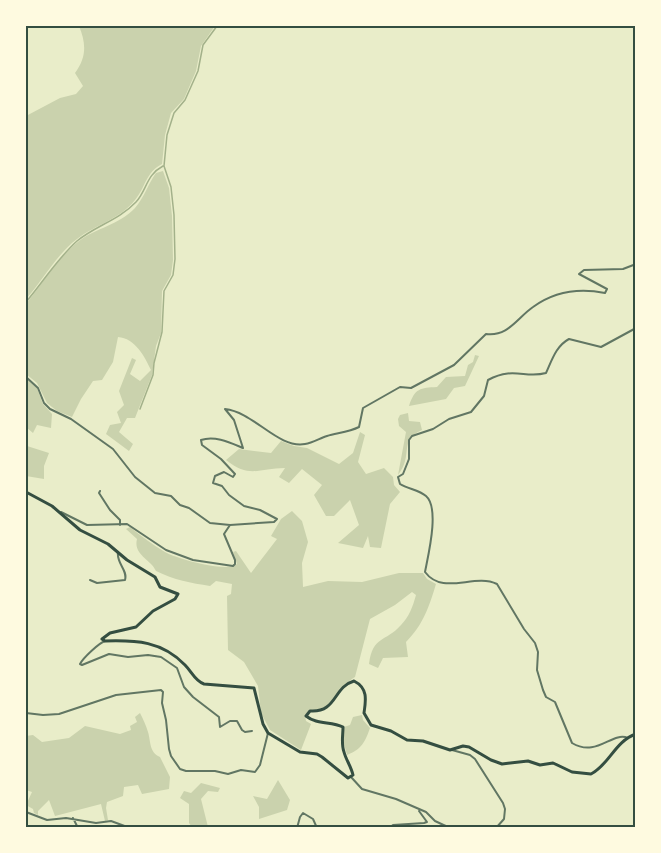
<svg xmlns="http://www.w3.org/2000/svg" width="661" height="853" viewBox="0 0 661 853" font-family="Montserrat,sans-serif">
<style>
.green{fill:#cad2ad}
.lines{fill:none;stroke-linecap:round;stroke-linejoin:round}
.stream{stroke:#a3b18a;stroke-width:1.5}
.minor{stroke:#617663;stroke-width:2}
.tertiary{stroke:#617663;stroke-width:2}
.secondary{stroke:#344e41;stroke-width:3}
.neatline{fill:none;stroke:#344e41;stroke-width:2}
</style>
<rect width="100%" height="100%" fill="#e9edc9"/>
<path class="green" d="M79 26H215L201 46 196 71 184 99 171 113 165 135 162 164C145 173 146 187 135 200 120 219 95 225 77 239 56 255 43 280 26 299V116L60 98 76 94 83 86 75 73C87 57 86 43 79 26Z
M163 171 169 188 172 216 173 260 171 275 162 291 161 333 156 346 152 375 135 418H127L119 432 133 444 129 451 106 434 110 425 121 423 117 412 124 405 119 391 132 358 136 360 130 374 140 381 151 370C145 357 135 338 118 337L113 362 102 380 93 381 81 399 72 417 57 411 47 403 37 383 26 374V304C43 283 57 258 79 241 96 228 119 225 135 208 144 198 148 184 156 173Z
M475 355 479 356 465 386 454 388 446 399 409 406C415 388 420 388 437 387L446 377 465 376 468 365 473 362Z
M26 378 37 388 43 404 52 414 51 428 37 425 33 433 26 427Z
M408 413 409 421 420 422 422 430C398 440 414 455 398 475L406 432 399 426 398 419 400 415Z
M360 432 365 435 358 462 366 474 384 468 393 477 394 485 400 492 390 504 381 548 370 547 368 536 363 548 338 543 359 525 350 500 334 516H326L314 495 322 485 302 469 289 483 279 477 285 468C259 468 250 479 226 460L239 449 271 453 281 441 294 446 307 448 339 464 353 453Z
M27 446 49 453 44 466V479L26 476Z
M292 511 302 521 308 542 302 563 303 587 328 581 362 582 399 573H423L427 579 436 584C429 607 423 625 406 642L408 657 383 658 378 668 369 664C373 635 385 643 401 625 409 617 413 606 416 595L412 592 395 605 370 619 355 677C342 684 335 703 323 708 316 711 311 709 305 715L306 721 311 724 301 750 270 730 261 713 258 686 244 662 228 650 227 596 231 594 232 584 216 581 210 586C191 583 174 580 156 571 151 559 133 555 137 539L126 529 130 527C141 536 153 545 165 552 177 559 227 573 237 564L233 552 236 551 251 573 277 539 271 536 281 519Z
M140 713C143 719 146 725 148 732 151 742 149 752 160 757L170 777 169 789 142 794 138 785 124 787 123 796 107 802 106 808 108 820 105 821 101 804 55 816 49 800 38 811V815L34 813 33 809 26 805 32 792 26 790V736L33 735 42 742 69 738 85 726 120 734 131 730 130 726 137 722 135 717Z
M362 715 363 720 370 728C365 742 362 749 347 755L344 744V727L350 725 353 717Z
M278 780 290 800 287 810 259 819V807L253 796 267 799Z
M201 783 220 788 218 792 208 791 201 799 208 827H192L189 823V804L180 798 184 791 191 793Z"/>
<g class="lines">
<path class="stream" d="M26 302C43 282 57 259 77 241 95 226 119 220 136 202 147 190 146 175 163 166
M140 409 153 375 154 363 162 332 164 291 173 275 175 259 174 215 171 187 164 166 167 135 174 113 185 100 198 71 203 45 217 26"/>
<path class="minor" d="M26 377 38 388 44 403 50 409 71 419 113 449 135 477 155 493 171 496 180 505 189 508 210 523 230 525 274 522 277 519 260 510 244 506 229 495 222 486 213 483 215 476 224 472 233 477 235 474 221 459 202 445 201 440C215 435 231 443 243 448L234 420 225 409C254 412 278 449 305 444 313 443 320 438 327 436 337 433 349 432 359 427L363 408 400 387 411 388 454 365 486 334C508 337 517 318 533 307 555 291 580 288 605 293L607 289 579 274 584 270 623 269 636 264
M100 491 99 493 110 510 120 520V525
M61 512 87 525 127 524 166 550 193 560 233 566 235 564V560L224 534 230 525
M90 580 97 583 125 580C128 570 116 563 118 552
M105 641C99 643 83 658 80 664L82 665 109 654 128 657 148 655 161 657 177 668 184 687 193 697 219 717 220 727 230 721H237L242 730 245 732 252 731
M26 713 43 715 59 714 116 695 161 690 163 692 162 703 166 720 169 749 171 756 180 769 186 771H215L228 774 241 770 255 772 260 765 268 733
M452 750 470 755 475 759 503 803 505 809 504 819 496 828
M351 777 362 789 396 799 426 812 435 821 450 828
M26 812 47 820 66 818 96 823 111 821 130 828
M73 818 78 828
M297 828 300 817 303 813 313 819 317 828
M389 828 393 825 424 823 427 822 419 811"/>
<path class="tertiary" d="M628 738C612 731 597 758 572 743L555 702 546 697 543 690 537 670 538 652 535 643 524 629 497 584C474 573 443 596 425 572 428 556 440 508 426 496 419 490 408 489 400 484L398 477 403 474 409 459V440L412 436 433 429 449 419 471 412 484 396 488 380C514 366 525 379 546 373 552 360 556 346 569 339L601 347 636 328"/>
<path class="secondary" d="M26 492 52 506 80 530 108 544 127 560 155 577 160 587 178 594 175 599 153 611 136 627 110 633 102 639 105 641C136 640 162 641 185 665 192 672 195 681 204 684L254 688 263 724 268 733 300 752 317 754 322 757 348 778 353 775C351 766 346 760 344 752 341 744 343 736 343 727 331 721 317 725 306 716L310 711C337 713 333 687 354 681 368 688 366 700 364 713L371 725 391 731 407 740 423 741 450 750 463 746 469 747 491 760 502 764 528 761 540 765 553 763 572 772 591 774C609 765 615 741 636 734
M635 828 636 811"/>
</g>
<rect width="661" height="853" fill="none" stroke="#fefae0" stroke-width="54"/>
<rect x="27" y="27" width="607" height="799" class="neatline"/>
</svg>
